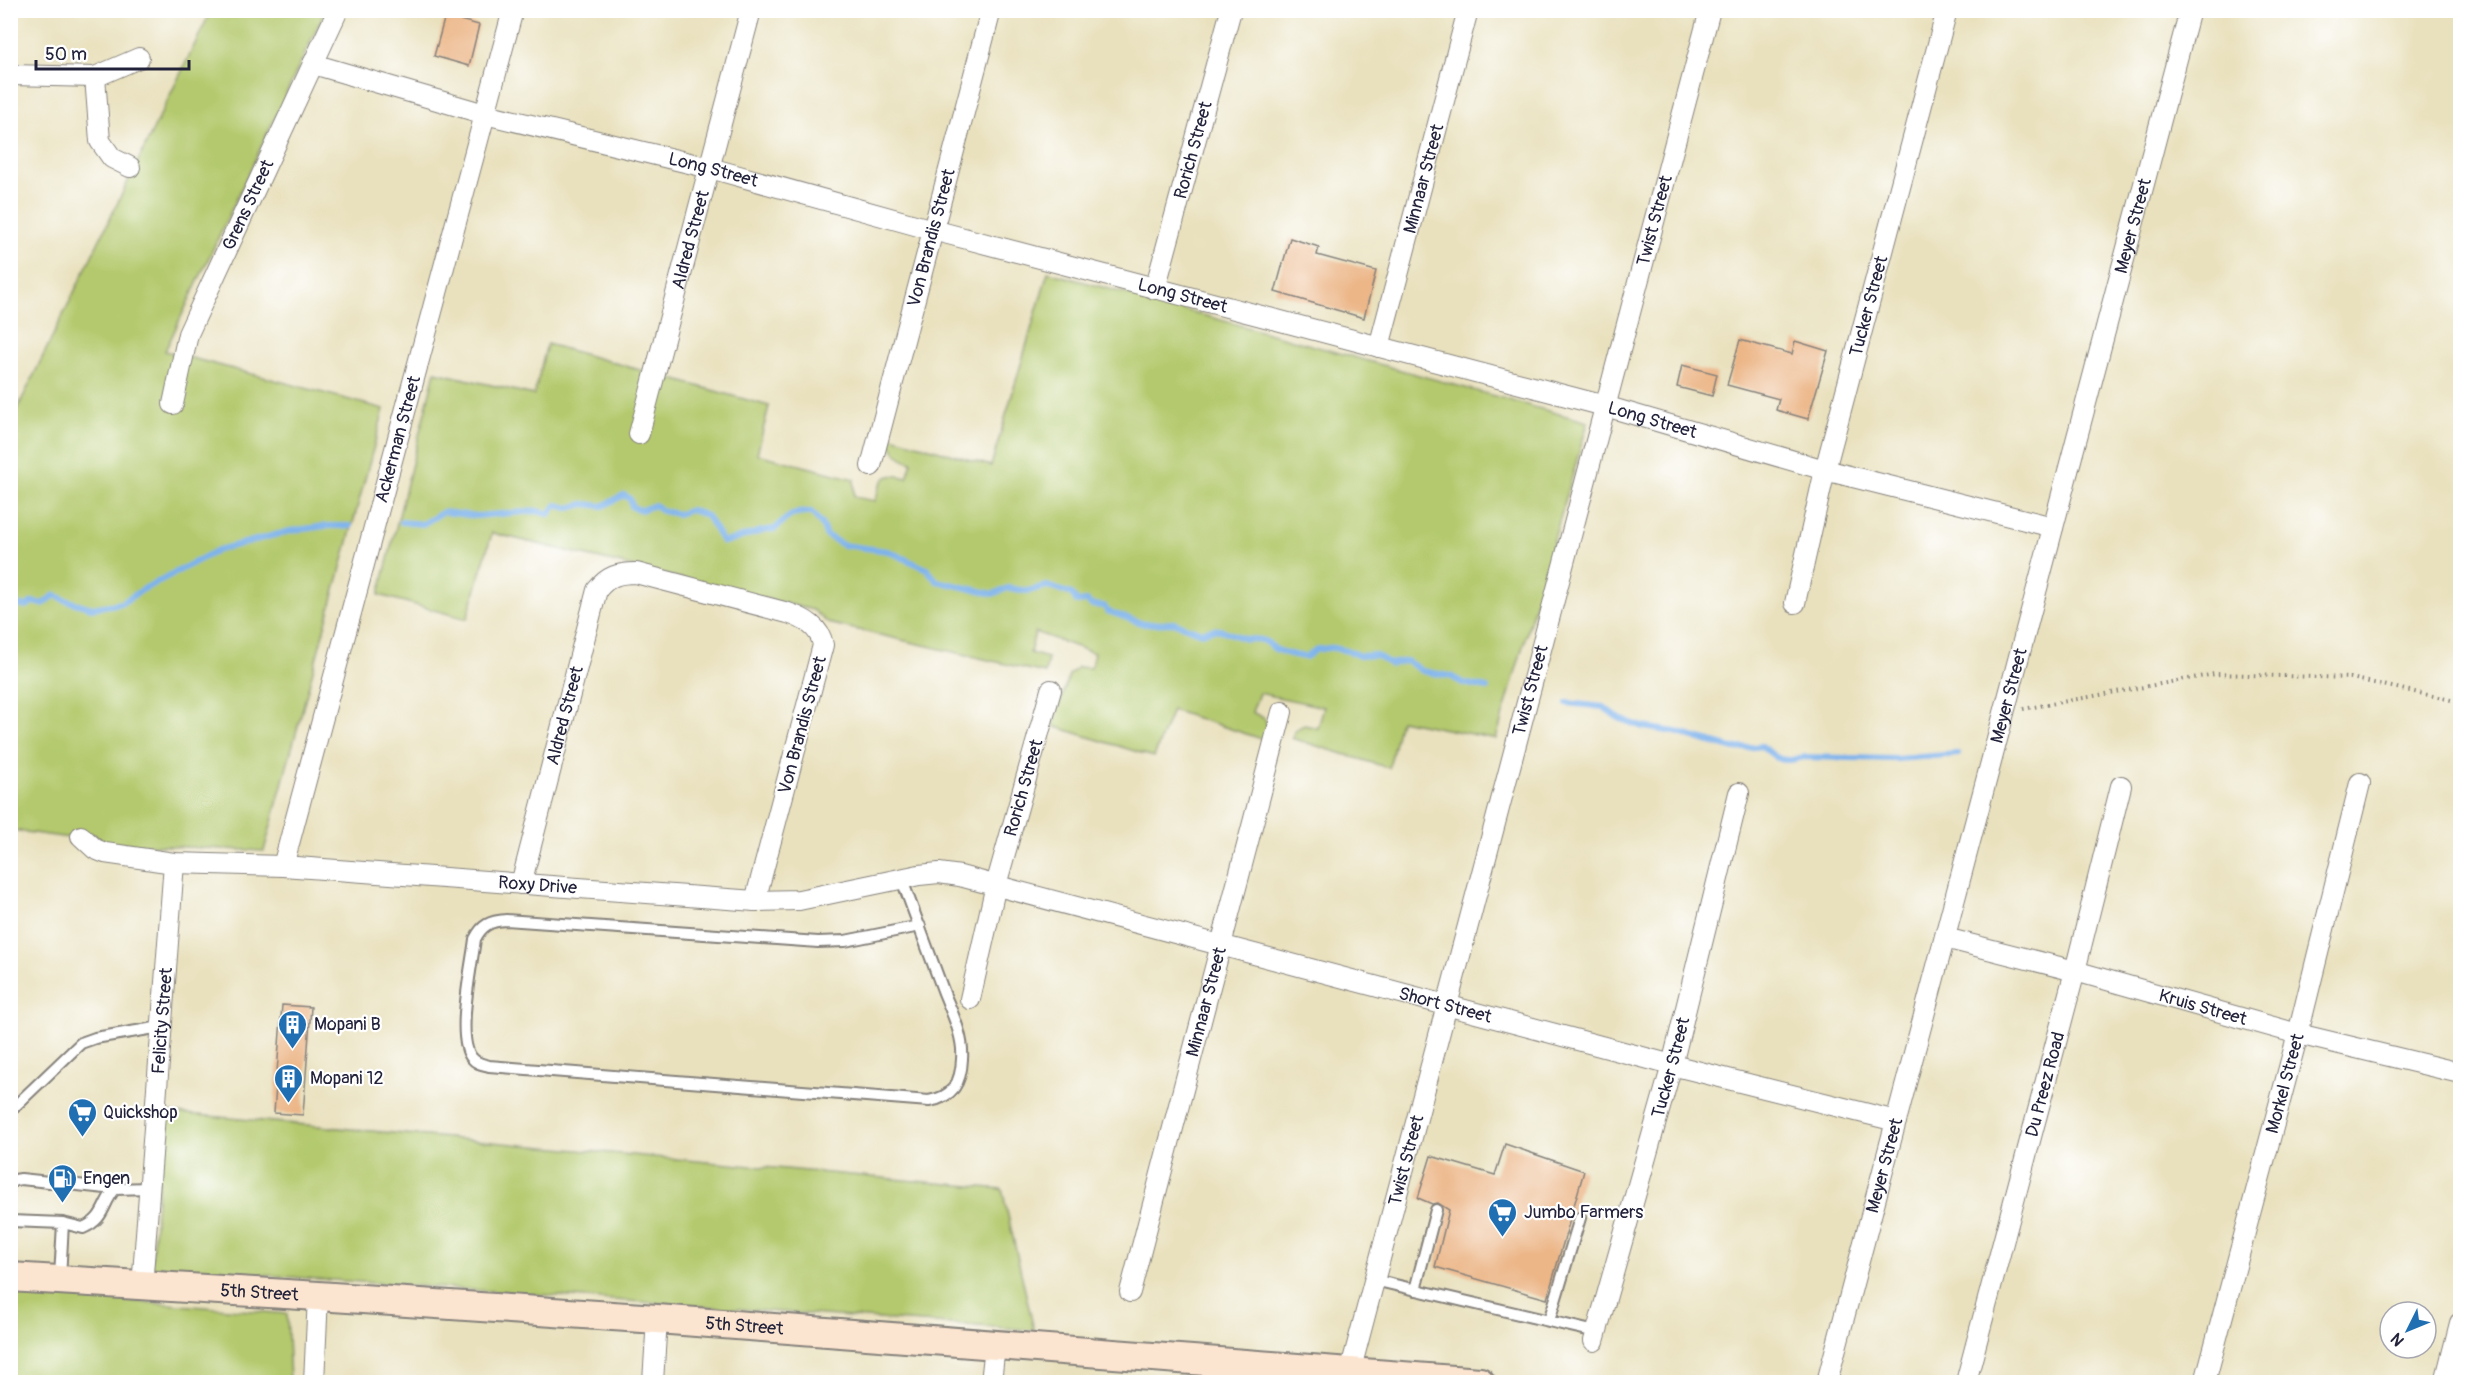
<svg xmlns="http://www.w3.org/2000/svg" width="2471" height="1393" viewBox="0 0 2471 1393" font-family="Pangolin,sans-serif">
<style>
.green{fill:#b4c96d;stroke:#6b7654;stroke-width:1.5}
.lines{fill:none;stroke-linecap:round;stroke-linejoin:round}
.stream{stroke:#7eb3ec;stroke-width:6}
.building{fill:#ecb687}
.lane-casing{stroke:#86827c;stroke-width:14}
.street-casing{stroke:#86827c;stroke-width:22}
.secondary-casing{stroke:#86827c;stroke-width:32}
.path{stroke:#86827c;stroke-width:4;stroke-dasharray:1.5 4.5;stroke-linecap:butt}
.lane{stroke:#fff;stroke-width:10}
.street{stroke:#fff;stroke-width:20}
.secondary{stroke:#fce5d0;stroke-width:28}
.labels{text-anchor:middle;stroke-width:4.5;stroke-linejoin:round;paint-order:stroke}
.street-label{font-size:18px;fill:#22223b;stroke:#fff}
.poi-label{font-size:18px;fill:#22223b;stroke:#fff;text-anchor:start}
</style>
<rect width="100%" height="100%" fill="#fff"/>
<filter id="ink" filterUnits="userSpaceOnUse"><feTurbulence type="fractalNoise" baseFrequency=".0167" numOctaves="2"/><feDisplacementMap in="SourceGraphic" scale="12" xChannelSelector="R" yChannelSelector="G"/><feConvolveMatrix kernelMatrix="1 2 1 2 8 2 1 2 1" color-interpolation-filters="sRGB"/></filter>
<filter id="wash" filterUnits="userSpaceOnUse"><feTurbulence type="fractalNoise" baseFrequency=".008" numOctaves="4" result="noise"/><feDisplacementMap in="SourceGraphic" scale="24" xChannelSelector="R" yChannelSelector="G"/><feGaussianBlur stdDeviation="1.35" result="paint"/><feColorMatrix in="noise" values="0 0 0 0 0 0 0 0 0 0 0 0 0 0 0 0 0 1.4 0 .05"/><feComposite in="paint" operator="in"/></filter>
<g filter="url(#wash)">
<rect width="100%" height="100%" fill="#e9e1be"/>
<path class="green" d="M211 11H325L165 351 384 409 264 851 106 843 11 830 10 424Z
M1048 272 1588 422 1496 739 1400 720 1389 768 1291 738 1297 729 1304 725 1318 728 1324 707 1259 693 1252 712 1265 719 1268 727 1265 740 1172 710 1154 757 1053 726 1069 675 1078 667 1091 668 1094 653 1035 632 1030 653 1048 658 1045 673 828 623 813 610 492 533 467 619 379 595 435 372 534 395 547 344 769 406 757 454 854 479V497L875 501C882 479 883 471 907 478L912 462C898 458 892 451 889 436L991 466Z
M165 1112 1002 1189 1034 1330 151 1267Z
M10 1291 287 1314 290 1382H11Z"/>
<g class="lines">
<path class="stream" d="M402 522 423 524 443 512 477 516 537 511 549 514 556 505 569 508 584 504 603 506 624 495 630 499 632 507 641 510 655 505 662 511 678 514 691 510 707 516 723 542C741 539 757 530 775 529 787 517 794 511 811 512L821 523 826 535 843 545 888 551 927 569 937 581 993 594 1008 588 1028 591 1047 586 1072 594 1077 602 1087 601 1091 605 1104 606 1107 611 1144 624 1175 623 1202 633C1220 624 1229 635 1246 639 1251 640 1259 638 1264 641 1268 642 1271 646 1275 649 1284 653 1297 656 1306 657L1317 649C1324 650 1328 647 1333 648 1340 649 1353 652 1359 656L1376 655 1390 664 1407 661 1422 671 1450 676 1463 683 1487 688
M10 605 27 606 32 602 43 604 55 595 65 600 92 608 122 603 142 590 218 550 290 531 325 526H350
M1567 703 1603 707 1620 719 1643 727 1675 732 1735 749 1762 746C1777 759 1782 764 1803 757L1896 759 1958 754"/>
</g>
<g id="blocks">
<path class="building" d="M445 16 479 25 469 66 434 56Z
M1290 238 1319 247 1317 255 1376 271 1364 318 1275 292Z
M1740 340 1792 354 1795 341 1828 351 1808 419 1776 410 1779 399 1727 385Z
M1682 365 1717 374 1712 396 1677 387Z
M282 1005 311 1007 303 1115 274 1113Z
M1505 1144 1584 1171 1547 1299 1435 1267 1449 1210 1438 1203 1432 1204 1418 1198 1431 1156 1495 1175Z"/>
</g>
</g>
<g filter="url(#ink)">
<use href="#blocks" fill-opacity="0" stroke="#86827c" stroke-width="1.5"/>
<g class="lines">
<defs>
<path id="lane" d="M902 880C916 918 930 955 944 993 952 1013 964 1037 962 1059 961 1083 953 1097 929 1101L489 1066C482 1064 477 1064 472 1058 455 1039 472 965 475 939 482 925 490 921 506 920L818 942 845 941 920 926
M10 1111 81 1043 95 1038 161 1027
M10 1183 15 1180 21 1179 115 1189
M10 1221 63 1223 83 1228C105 1219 102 1204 115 1189L149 1188
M60 1278 63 1223
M1374 1280 1596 1332
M1415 1290 1436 1210
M1549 1321 1580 1218"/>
<g id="street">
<path id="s1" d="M313 64 485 114 710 168 933 230 1605 406 1825 470 2053 527"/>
<path d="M10 75 95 77 139 58"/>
<path d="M95 77 100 141 112 158 130 167"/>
<path id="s2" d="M1155 289 1231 10"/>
<path id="s3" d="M1379 347 1468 10"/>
<path id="s4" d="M173 404 188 334 338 10"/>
<path id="s5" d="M639 434 751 10"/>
<path id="s6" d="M871 466 991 10"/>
<path id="s7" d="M1795 603 1825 470 1947 10"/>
<path id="s8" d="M81 836 95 849 105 853 174 863 283 866 755 901 799 900 919 875 939 873 960 876 1672 1065 1896 1121"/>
<path id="s9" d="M283 866 513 10"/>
<path id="s10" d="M521 884 597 590C608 576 618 573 636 573L788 613C805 619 820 627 823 645L755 901"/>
<path id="s11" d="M1945 938 2075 971 2298 1034 2460 1073"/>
<path id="s12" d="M970 999 996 885 1051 690"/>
<path id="s13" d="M142 1287 174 863"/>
<path id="s14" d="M1130 1292 1282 712"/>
<path id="s15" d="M1594 1341 1672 1065 1739 793"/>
<path id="s16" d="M1350 1372 1710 10"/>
<path d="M314 1382 318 1296"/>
<path d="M653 1382 657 1319"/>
<path d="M991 1382 995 1346"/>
<path id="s17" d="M1827 1382 2190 10"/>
<path id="s18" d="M1966 1382 2075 971 2121 786"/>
<path id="s19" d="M2205 1382 2298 1034 2360 783"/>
<path d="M2445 1382 2460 1323"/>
</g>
<g id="secondary">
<path id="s20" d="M10 1277 318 1296 657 1319 1480 1382"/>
</g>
</defs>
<use href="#lane" class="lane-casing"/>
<use href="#street" class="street-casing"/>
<use href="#secondary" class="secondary-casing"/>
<path class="path" d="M2023 709 2215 674 2351 678 2460 702"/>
<use href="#lane" class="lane"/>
<use href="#street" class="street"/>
<use href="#secondary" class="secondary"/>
</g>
</g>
<defs>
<symbol id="building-pin" viewBox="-11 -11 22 30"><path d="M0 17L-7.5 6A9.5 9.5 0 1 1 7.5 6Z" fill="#1f6fb2" stroke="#fff"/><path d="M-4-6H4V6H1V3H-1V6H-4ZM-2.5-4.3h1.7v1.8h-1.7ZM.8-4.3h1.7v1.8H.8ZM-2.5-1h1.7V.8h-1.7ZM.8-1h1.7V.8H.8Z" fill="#fff"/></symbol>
<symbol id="supermarket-pin" viewBox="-11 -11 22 30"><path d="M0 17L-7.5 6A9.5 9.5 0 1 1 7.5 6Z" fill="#1f6fb2" stroke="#fff"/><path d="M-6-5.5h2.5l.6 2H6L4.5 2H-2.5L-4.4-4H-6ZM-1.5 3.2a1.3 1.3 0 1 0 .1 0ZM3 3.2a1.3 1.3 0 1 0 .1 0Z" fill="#fff"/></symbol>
<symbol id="fuel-pin" viewBox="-11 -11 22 30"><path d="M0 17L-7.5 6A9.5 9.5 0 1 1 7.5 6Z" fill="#1f6fb2" stroke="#fff"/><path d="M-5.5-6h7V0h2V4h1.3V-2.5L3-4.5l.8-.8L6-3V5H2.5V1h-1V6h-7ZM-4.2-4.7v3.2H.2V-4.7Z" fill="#fff"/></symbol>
</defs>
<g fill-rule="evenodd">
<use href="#building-pin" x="276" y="1008" width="33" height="45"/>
<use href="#building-pin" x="272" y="1062" width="33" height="45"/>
<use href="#supermarket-pin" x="66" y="1096" width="33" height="45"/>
<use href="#fuel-pin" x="46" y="1162" width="33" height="45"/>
<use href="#supermarket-pin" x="1486" y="1196" width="33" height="45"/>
</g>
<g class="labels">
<g class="street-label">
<text dy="6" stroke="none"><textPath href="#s2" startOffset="144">Rorich Street</textPath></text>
<text dy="6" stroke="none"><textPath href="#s1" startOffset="414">Long Street</textPath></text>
<text dy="6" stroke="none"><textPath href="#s3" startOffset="174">Minnaar Street</textPath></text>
<text dy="6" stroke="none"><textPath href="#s4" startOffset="214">Grens Street</textPath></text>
<text dy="6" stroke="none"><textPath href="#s16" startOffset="1191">Twist Street</textPath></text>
<text dy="6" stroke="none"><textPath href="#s17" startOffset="1196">Meyer Street</textPath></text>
<text dy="6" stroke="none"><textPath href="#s6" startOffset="236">Von Brandis Street</textPath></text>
<text dy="6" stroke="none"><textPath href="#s5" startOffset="201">Aldred Street</textPath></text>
<text dy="6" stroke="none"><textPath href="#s1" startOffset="900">Long Street</textPath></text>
<text dy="6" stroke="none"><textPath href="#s7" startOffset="306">Tucker Street</textPath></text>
<text dy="6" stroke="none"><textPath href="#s1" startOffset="1386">Long Street</textPath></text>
<text dy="6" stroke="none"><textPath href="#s9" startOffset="442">Ackerman Street</textPath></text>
<text dy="6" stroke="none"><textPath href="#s16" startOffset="705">Twist Street</textPath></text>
<text dy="6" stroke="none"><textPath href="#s17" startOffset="710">Meyer Street</textPath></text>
<text dy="6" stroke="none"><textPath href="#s10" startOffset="174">Aldred Street</textPath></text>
<text transform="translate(802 725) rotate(-75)" y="6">Von Brandis Street</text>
<text dy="6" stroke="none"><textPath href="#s12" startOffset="218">Rorich Street</textPath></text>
<text dy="6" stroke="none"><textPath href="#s8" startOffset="464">Roxy Drive</textPath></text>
<text dy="6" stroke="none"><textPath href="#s14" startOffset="300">Minnaar Street</textPath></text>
<text dy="6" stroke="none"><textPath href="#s8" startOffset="1392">Short Street</textPath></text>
<text dy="6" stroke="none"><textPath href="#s11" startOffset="267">Kruis Street</textPath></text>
<text dy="6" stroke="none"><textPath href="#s13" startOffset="267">Felicity Street</textPath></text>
<text dy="6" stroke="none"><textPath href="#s15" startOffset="284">Tucker Street</textPath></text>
<text dy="6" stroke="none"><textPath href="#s18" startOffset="308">Du Preez Road</textPath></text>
<text dy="6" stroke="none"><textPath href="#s19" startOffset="309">Morkel Street</textPath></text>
<text dy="6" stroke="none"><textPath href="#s16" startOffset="219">Twist Street</textPath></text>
<text dy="6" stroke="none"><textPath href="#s17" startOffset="224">Meyer Street</textPath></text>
<text dy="6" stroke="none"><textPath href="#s20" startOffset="250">5th Street</textPath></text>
<text dy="6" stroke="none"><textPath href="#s20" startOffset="736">5th Street</textPath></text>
</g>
<g class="poi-label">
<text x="314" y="1030">Mopani B</text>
<text x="310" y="1084">Mopani 12</text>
<text x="103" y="1118">Quickshop</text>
<text x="83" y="1184">Engen</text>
<text x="1524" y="1218">Jumbo Farmers</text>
</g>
</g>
<rect width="2471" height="1393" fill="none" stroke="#fff" stroke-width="36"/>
<g transform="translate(2408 1330) rotate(227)"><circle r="28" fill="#ffffff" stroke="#a7a7b1" stroke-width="1.5"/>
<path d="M0-4.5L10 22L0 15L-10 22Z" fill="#1f6fb2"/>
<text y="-9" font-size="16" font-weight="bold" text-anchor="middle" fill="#22223b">N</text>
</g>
<path d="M36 60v9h153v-9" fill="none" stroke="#22223b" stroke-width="3"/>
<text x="45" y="60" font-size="18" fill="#22223b" stroke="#ffffff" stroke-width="4.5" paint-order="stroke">50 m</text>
</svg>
